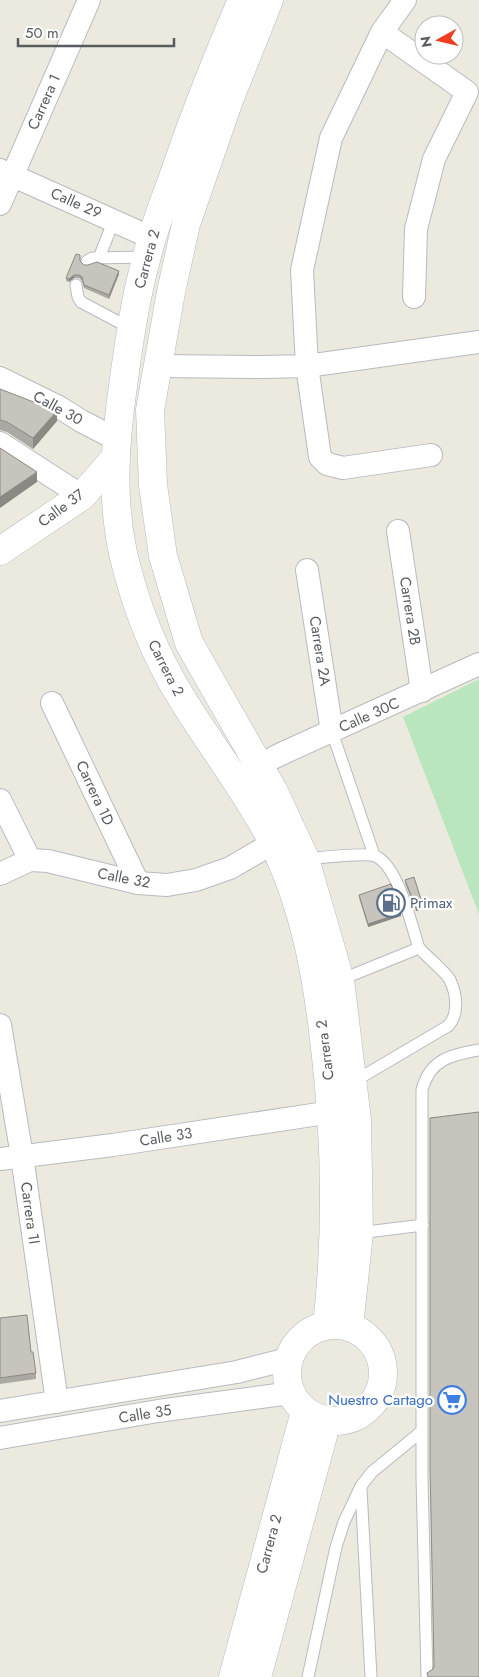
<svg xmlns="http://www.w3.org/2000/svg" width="479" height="1677" viewBox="0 0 479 1677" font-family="Jost,sans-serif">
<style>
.green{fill:#bae6bd}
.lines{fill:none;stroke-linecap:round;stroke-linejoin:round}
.service-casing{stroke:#b8babf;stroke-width:13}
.minor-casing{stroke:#b8babf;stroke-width:24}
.tertiary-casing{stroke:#b8babf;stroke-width:29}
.secondary-casing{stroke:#b5b9bf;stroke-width:29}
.service{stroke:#fff;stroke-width:11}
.minor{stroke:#fff;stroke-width:22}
.tertiary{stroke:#fff;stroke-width:28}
.secondary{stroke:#fff;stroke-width:28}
.wall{fill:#aba9a3}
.shaded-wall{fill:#8b8984}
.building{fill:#c7c4bd;stroke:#8b8984}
.labels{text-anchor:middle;stroke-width:4.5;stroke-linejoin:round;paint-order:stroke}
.street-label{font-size:15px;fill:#585c61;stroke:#fff}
.service-label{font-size:15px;fill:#4e5e75;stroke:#fff;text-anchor:start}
.shop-label{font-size:15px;fill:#366cbe;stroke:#fff;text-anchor:end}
</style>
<rect width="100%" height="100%" fill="#eceadf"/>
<path class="green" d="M479 679V914L403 717Z"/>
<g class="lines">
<defs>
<path id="service" d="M99 258 114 220
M87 261 92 258 146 257
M76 285 78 297 81 302 130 328
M332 732 374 855
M305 859C318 858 365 852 375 856 398 865 411 924 419 948L340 980
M353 1082 448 1026C459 1014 457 995 450 980 446 972 426 956 419 948
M359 1233 423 1225
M361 1489 371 1677
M308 1677 336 1547 344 1522 361 1486 372 1472 422 1431
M427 1677 422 1478V1090C430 1059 451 1055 479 1050"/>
<path id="minor" d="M405 0 382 32 331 138 302 270 307 366 320 457 327 464 343 468 431 455
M382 32 467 92 434 159 416 229 414 297
M0 170 152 238
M0 204 89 0
M158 366 262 367 307 366 479 342
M0 378 59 407 81 421 116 439
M0 443 82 496
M398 531 422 691
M307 570 332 732
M52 703 138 883
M259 765 281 754 479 664
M0 800 30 860
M0 874 30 860 48 861 138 883 167 885 196 880 230 868 273 843
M0 1025 22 1156 57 1402
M0 1159 113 1145 332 1112
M0 1411 237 1372 288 1359
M0 1438 158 1411 291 1393"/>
<path id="tertiary" d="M0 551 82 496 115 458"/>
<path id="secondary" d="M242 0C216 60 192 121 171 183 162 207 153 231 147 256 135 299 129 342 123 386 115 442 111 498 123 553 135 605 155 656 184 702 211 745 242 786 267 831 302 896 316 968 324 1039 336 1136 338 1228 327 1326
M269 0 229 100 186 224 171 292 150 410 153 485 163 556 189 643 274 792 305 859 340 980 357 1120 359 1233 349 1326
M287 1373a48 48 0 1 1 96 0a48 48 0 1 1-96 0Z
M233 1677 305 1412
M257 1677 327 1421"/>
</defs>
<use href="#service" class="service-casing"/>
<use href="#minor" class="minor-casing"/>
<use href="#tertiary" class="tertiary-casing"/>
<use href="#secondary" class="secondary-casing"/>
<use href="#service" class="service"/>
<use href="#minor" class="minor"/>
<use href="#tertiary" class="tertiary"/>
<use href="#secondary" class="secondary"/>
</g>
<path class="wall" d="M80 261 84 265 119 274 109 299 84 288 82 281 79 278H74L69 282 66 281V278Z
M0 389 57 421 33 449 7 432 0 430Z
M405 880 423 909 416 911 405 883Z
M359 895 401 916 368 927 359 898Z
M0 1318 31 1352 36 1373V1379L0 1384Z"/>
<path class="shaded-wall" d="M119 271V274L109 299V295Z
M74 275V278L69 282V279Z
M57 411V421L33 449V438Z
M37 472V482L0 508V497Z
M423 906V909L416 911V908Z
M401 913V916L368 927V924Z"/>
<path class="building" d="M76 254 80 255V261L84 265H88L97 262 119 271 109 295 84 285 82 277 79 275H74L69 279 66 278Z
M0 389 57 411 33 438 7 422 0 420Z
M0 448 37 472 0 497Z
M414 877 423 906 416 908 405 880Z
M391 884 401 913 368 924 359 895Z
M479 1112V1677H428L427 1673 433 1669 434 1665 430 1466V1118Z
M27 1315 31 1352H33L36 1373 0 1378V1318Z"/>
<defs>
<symbol id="fuel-ring" viewBox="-11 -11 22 22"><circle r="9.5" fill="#fff" stroke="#5c6f8a" stroke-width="1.5"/><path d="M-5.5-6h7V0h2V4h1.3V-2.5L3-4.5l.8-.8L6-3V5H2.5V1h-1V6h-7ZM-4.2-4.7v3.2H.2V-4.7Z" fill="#5c6f8a"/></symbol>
<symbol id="supermarket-ring" viewBox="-11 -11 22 22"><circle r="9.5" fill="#fff" stroke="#3f7fe0" stroke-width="1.5"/><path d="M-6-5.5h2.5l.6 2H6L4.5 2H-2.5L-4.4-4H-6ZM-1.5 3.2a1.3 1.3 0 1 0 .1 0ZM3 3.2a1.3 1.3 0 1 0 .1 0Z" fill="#3f7fe0"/></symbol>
</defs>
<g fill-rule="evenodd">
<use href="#fuel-ring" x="375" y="887" width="32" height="32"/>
<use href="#supermarket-ring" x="436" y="1384" width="32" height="32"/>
</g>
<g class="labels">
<g class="street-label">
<text transform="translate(44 102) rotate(-66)" y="5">Carrera 1</text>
<text transform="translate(76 203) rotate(24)" y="5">Calle 29</text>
<text transform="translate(147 259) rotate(-75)" y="5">Carrera 2</text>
<text transform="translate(58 408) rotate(29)" y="5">Calle 30</text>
<text transform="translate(61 508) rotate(-36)" y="5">Calle 37</text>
<text transform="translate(410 611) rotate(81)" y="5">Carrera 2B</text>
<text transform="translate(320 651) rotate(81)" y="5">Carrera 2A</text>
<text transform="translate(166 668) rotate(63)" y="5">Carrera 2</text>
<text transform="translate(369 715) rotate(-24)" y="5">Calle 30C</text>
<text transform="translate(95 793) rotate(65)" y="5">Carrera 1D</text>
<text transform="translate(124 878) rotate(11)" y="5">Calle 32</text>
<text transform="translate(325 1050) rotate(-97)" y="5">Carrera 2</text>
<text transform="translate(166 1137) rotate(-9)" y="5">Calle 33</text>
<text transform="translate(30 1213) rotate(82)" y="5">Carrera 1I</text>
<text transform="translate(145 1414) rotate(-9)" y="5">Calle 35</text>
<text transform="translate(269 1544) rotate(-75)" y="5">Carrera 2</text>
</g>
<g class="service-label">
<text x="410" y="908">Primax</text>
</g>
<g class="shop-label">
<text x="433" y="1405">Nuestro Cartago</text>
</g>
</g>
<g transform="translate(439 40) rotate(262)"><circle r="24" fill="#ffffff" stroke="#bcbec0"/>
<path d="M0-4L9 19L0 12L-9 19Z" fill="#ef3f23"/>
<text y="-8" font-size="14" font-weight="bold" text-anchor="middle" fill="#585c61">N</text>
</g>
<path d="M18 38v8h156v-8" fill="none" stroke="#585c61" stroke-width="2.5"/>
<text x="25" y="38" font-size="15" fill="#585c61" stroke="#ffffff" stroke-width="4" paint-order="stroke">50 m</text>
</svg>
